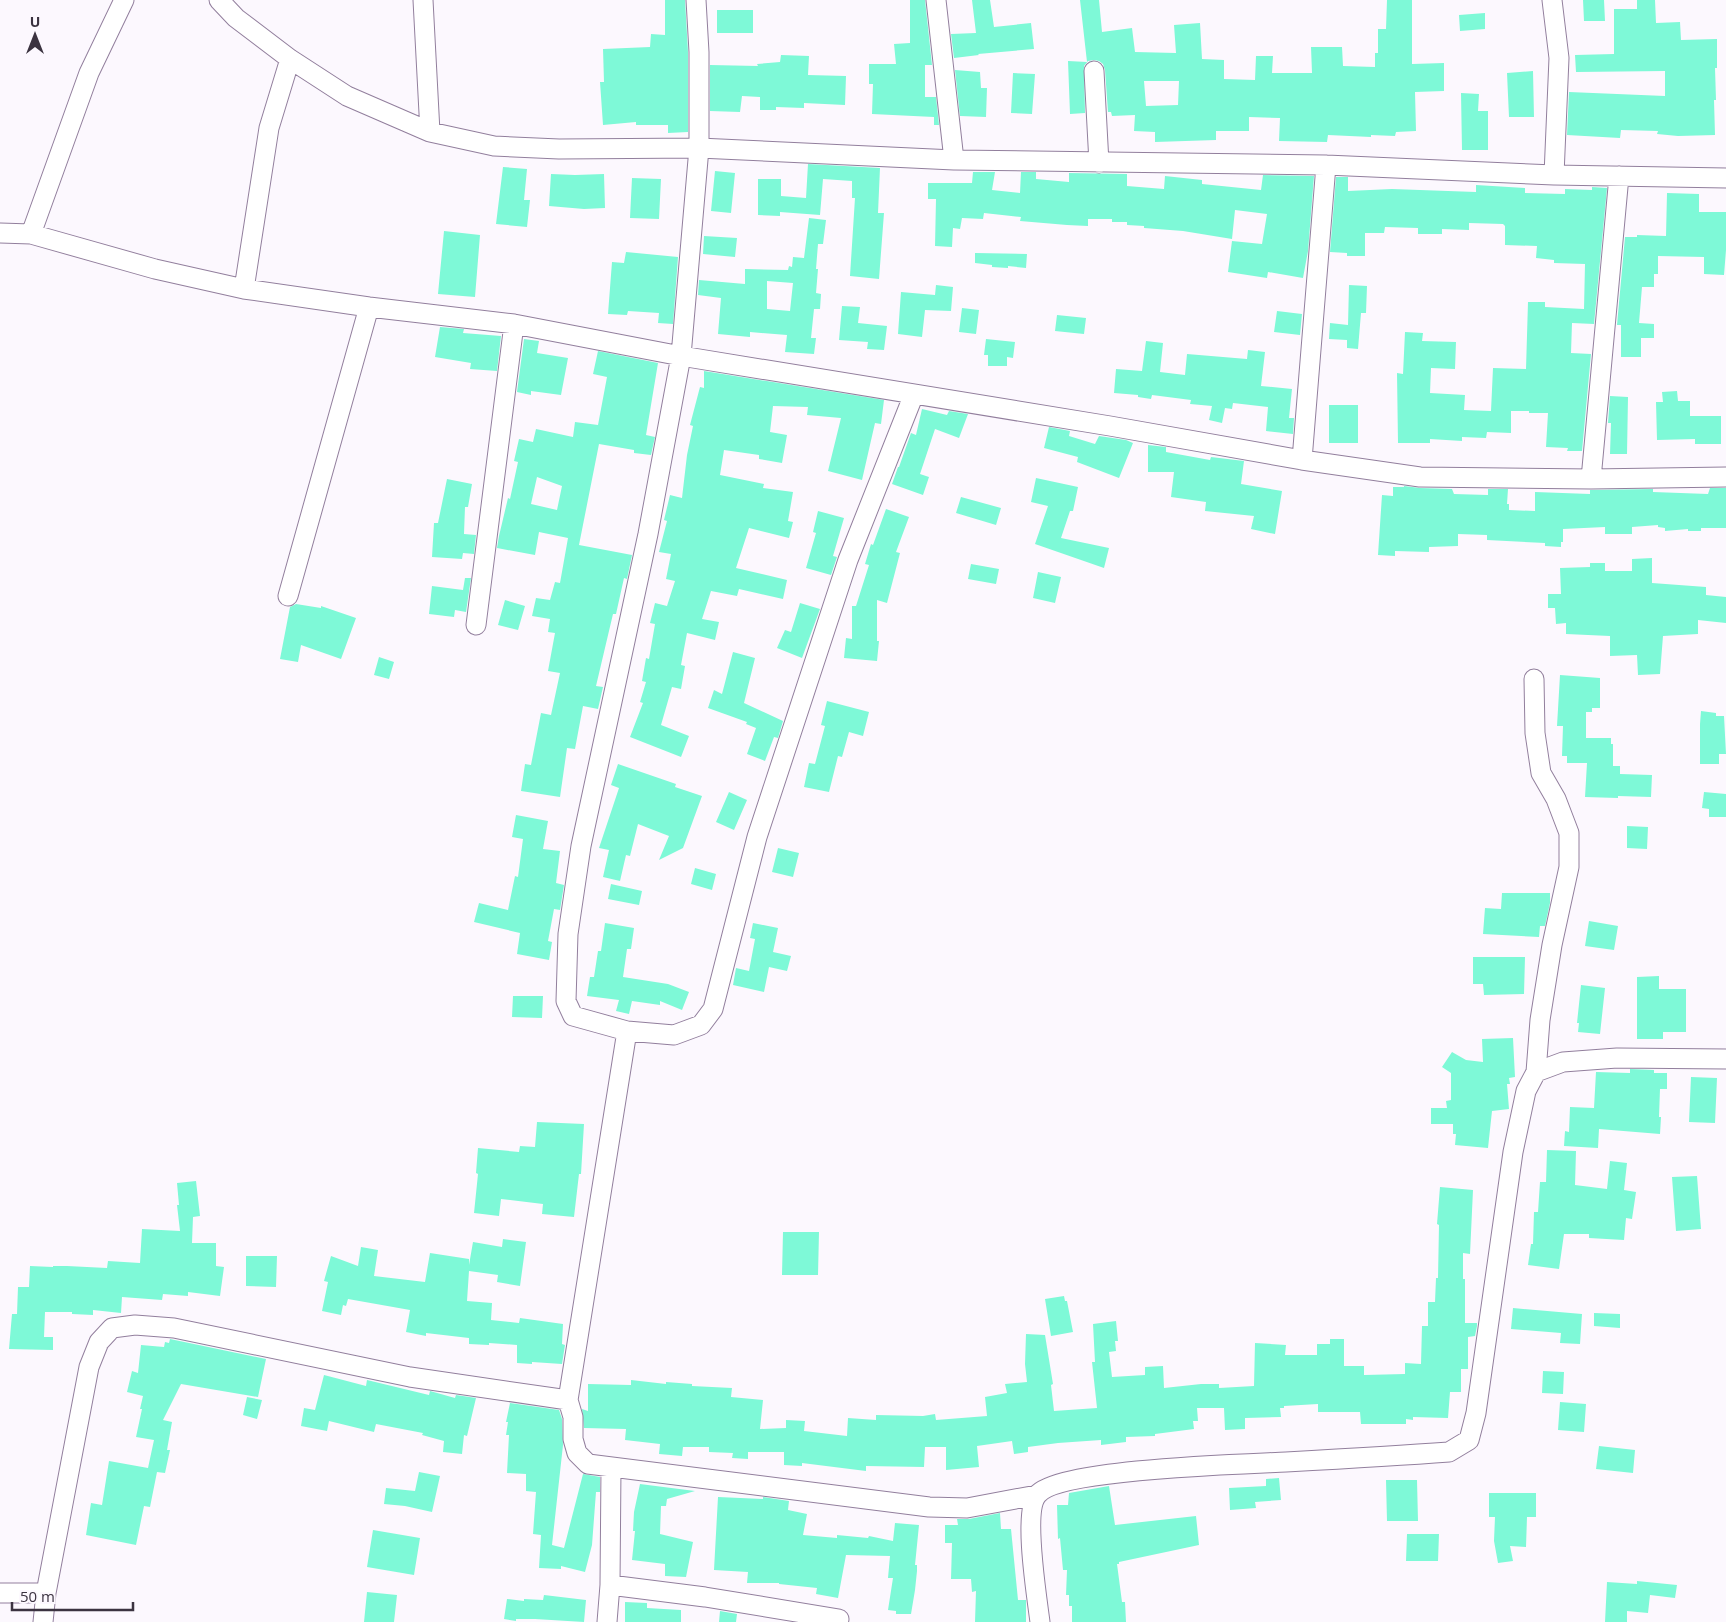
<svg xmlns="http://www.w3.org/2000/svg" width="1726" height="1622" viewBox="0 0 1726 1622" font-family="'Open Sans',sans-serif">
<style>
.building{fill:#7ef9d7;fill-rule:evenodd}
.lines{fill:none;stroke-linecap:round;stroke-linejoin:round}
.minor-casing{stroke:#927f9d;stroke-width:21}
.minor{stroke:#fff;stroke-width:19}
</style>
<rect width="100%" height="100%" fill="#fcf8fe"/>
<path class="building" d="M665 0H685L688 52V132L668 133V125H636V122L603 125 600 82H604L603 49 650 47 651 34 665 35Z
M910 0H925L932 65H925V97H936L939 125H934V117L872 114 873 84H869V64H896L894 44 910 43Z
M972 0H990L994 27 1031 23 1034 49 978 54 979 55 954 58 951 34 976 33Z
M1080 0H1099L1102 32 1132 28 1135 52 1176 53 1174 25 1200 23 1202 59 1224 60V79L1255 80 1256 56H1273L1272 73H1312L1311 47H1342L1343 66 1375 67V53H1378V29H1386L1387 0H1412V64L1444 63V91L1415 92 1416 131 1396 132 1395 136 1371 135V137L1328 135 1327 142 1279 141 1280 118 1249 117V131H1216V140L1155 142V132L1134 131 1135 115 1112 116 1111 112H1108L1105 70 1103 64 1099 61 1094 60 1088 61 1084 66 1085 113 1070 114 1068 61 1087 62ZM1144 81H1179L1178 105 1146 106Z
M1583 0H1604L1605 21H1584Z
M1637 0H1655L1656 23 1680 22 1681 40 1717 39V68H1715L1716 100H1714L1715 135 1678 136 1657 134 1658 131 1621 130 1620 138 1567 135 1569 92 1665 96V71L1576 72 1575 55 1614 54V9H1637Z
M717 10H753V33H717Z
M1485 13V29L1460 31 1459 15Z
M781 55 809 56 808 75 846 76 845 105 804 103V108L776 107V110H760V97L742 96 740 112 710 111V65L758 66 757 64 780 62Z
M955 70 980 72 981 88H987L986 117 960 116Z
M1533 71 1534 117H1509L1507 73Z
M1013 73 1035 74 1032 114 1011 113Z
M1461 93 1479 94 1478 111H1488V150H1462Z
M808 164 880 168 878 213H884L879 279 850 276 855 198H852V181L823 179 820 215 780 212V216L758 215V179H781V196L806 198Z
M503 167 527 169 524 200H530L527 227 496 224Z
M715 171 735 173 731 213 711 211Z
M973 172H995L992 190 1020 193 1021 172H1036V179L1069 182V173L1127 174V186L1164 189 1165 176 1202 180V184L1261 190 1263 175 1314 176 1308 251 1303 278 1268 272 1267 278 1228 272 1232 241 1262 244 1267 214 1235 210 1232 239 1183 231 1144 228V226L1127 225V222H1112V219H1088V226L1067 225 1020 221 1021 217 984 213 983 219 962 218 960 229 953 228 952 247 935 246 936 199H928V183H972Z
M551 174 575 175 604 174 605 208 584 209 549 206Z
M1336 177H1348V191L1392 189 1476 192V185L1525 188V193L1565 194V189L1592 190V187L1607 188 1594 324 1572 323 1571 353 1591 354 1582 451H1567L1568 448 1546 447 1548 413H1529V411H1511V433L1487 432 1486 438 1462 437V441L1430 439V443H1398L1397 373 1403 374 1405 332 1423 333 1422 341 1456 342 1455 369 1431 368 1430 393 1465 395 1464 410 1491 411 1493 368 1526 369 1528 302H1545V307L1584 309 1585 264 1554 263V260L1536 258 1537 246 1505 245V226L1503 224 1469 223V230L1442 229V234H1418V228L1385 227 1384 233H1365V256H1347V253L1330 252Z
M632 178 661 179 659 219 630 218Z
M1667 193 1699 194V212H1726V250L1724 275 1704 274V257L1658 256V274H1654V287H1642L1639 323 1654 324V338H1641V357H1621V325H1617L1625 237H1637V235L1666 236Z
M809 218 826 220 823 244H818L816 269H818L816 293 821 294 820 309H814L811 338H816L814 354 785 352 787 335 750 332V337L718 334 721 298 698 295 699 280 745 284V269L788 270 789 266 792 267 793 257 804 258ZM767 281 793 283 790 311 767 309Z
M444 231 480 235 475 297 438 294Z
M704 236 737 238 735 257 703 254Z
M626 252 678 257 673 324 658 323 659 313 628 311 627 315 608 314 612 262 624 263Z
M975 253 1027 254 1026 268 1008 266V268L992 267V265L975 263Z
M936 285 953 287 951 311 925 310 922 337 898 334 901 292 935 295Z
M1349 285 1367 286 1366 313H1361L1358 349 1347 348V340L1329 339 1330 323 1348 325Z
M842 306 860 307 858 323 887 326 884 350 867 349 868 342 839 340Z
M962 308 979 310 976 334 959 332Z
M1277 311 1302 314 1300 335 1274 332Z
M1057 315 1086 318 1084 334 1055 331Z
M440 327 464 329 463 333 501 336 497 371 470 369 471 363 435 357Z
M524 339 539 341 537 353 568 358 561 395 531 391V395L517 392Z
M986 339 1015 342 1013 358 1007 357V366H988V355H984Z
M1146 341 1163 343 1160 372 1185 375 1187 354 1247 359 1248 350 1265 352 1261 386 1292 389 1289 418H1294L1293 434 1266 431 1268 407 1233 403 1232 409 1225 408 1222 423 1209 420 1212 406 1190 404 1191 400 1152 395 1151 399 1138 397V395L1114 393 1116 369 1142 371Z
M598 351 658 363 646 435 655 437 651 455 634 453V450L599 444 579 545 632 555 627 579 624 578 616 614H613L596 686 603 687 598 709 583 706 575 749 567 748 560 797 521 791 525 764 531 765 541 713 551 715 560 673 548 671 555 633 548 632 550 619 532 616 536 598 550 600 555 582 560 583 568 538 539 532 535 555 497 548 499 536 508 498 510 499 518 462 514 461 519 439 533 442 536 429 573 437 575 422 598 425 607 377 593 374ZM537 477 562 486 557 510 531 504Z
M704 371 884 400 881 424 875 423 862 480 828 471 841 418 807 415 808 407 773 406 770 432 787 435 782 463 759 459V455L724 450 720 475 764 484 763 488 793 492 788 521 793 522 789 538 749 528 736 568 787 580 783 599 739 589 737 596 711 591 702 619 719 622 715 640 687 633 681 665 685 666 681 689 672 687 661 725 689 736 681 757 630 737 643 703 640 702 646 682 642 681 646 658 649 659 655 624 650 623 655 603 667 606 675 581 666 579 671 554 659 552 667 521 664 520 670 495 682 498 687 455 693 426 690 425 700 387 704 388Z
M1677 391 1678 401H1690V416H1721V444H1695V439L1657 440 1656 402H1663L1662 392Z
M1610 396 1628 397 1627 454H1610L1611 423H1608Z
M1329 405H1358V443H1329Z
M922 409 947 415 949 411 968 414 959 438 935 429 920 474 929 477 923 495 892 484 898 467H899L911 433 916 435Z
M1049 427 1070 431 1069 436 1095 444 1099 436 1126 440 1133 443 1119 478 1077 462 1078 457 1044 448Z
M1148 445 1166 447V452L1210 460 1211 457 1244 461 1241 484 1282 491 1275 534 1251 529 1254 516 1205 511 1206 502 1171 497 1174 472H1148Z
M1036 478 1078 487 1073 511H1070L1061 538 1109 548 1104 568 1035 544 1048 506 1031 502Z
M447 479 472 484 468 507H465L464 534 476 535 474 554 463 553 462 559 432 557 434 523H438Z
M1404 486 1420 488 1452 489 1454 494 1488 495V489H1508L1507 504H1509V510L1535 511V492L1590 494V490L1653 489V492L1708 494 1710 488H1726V528H1701V531H1688V529L1665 531V528L1658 527V525L1632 527V534H1605V527L1563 529V542H1561V547L1545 546V543L1487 540V535L1458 534V546L1429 547V552L1395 551V556L1378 555 1382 495 1393 496V487H1404Z
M961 497 1001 508 996 525 956 513Z
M886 509 909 517 896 552 900 553 887 603 877 600V641H879L877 661 844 658 846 638 852 639V606H856L869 565 865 564 871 544 873 545Z
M818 511 844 518 833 556 837 557 831 575 806 568 816 533 813 532Z
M1652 558V583L1706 587V595L1726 597V623L1698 620V634L1663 636 1660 674 1638 675 1637 655 1610 656V636L1566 634V623L1556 624 1555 608H1548V594H1561L1560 568 1590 567V563H1605V571H1632V559Z
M971 564 999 569 996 584 968 579Z
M1038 572 1061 577 1055 603 1033 598Z
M465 578H471L466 612 455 610 454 617 429 614 432 586 463 590Z
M505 600 525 606 518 630 498 625Z
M800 603 820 609 802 658 777 648 785 630 791 632Z
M296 604 321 608V606L356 618 341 659 301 645 298 662 280 659 290 607Z
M733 652 755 658 744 703 783 721 778 738 774 737 765 761 747 754 756 728 746 724 747 722 708 708 714 690 722 694Z
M379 657 394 662 389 679 374 675Z
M1560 675 1600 678V708H1592V712H1586V738H1611V744H1613V766H1620V774L1652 775 1651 797 1618 796V798L1585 797 1587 763H1567V756H1562L1563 726H1557Z
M827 701 869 712 863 736 849 732 842 757 838 756 829 792 804 787 809 763 815 764 825 726 821 725Z
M1701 711 1716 713V716H1724L1726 754H1719V764H1700V724Z
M618 764 676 784 675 787 702 796 683 848 659 860 669 836 638 824 630 856 626 855 620 881 603 877 609 850 599 848 619 788 611 785Z
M729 792 747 800 734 830 716 822Z
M1704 792 1726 794V817H1709V809L1702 808Z
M516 815 548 821 543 849 560 851 556 883 564 885 560 910 554 909 548 941 552 942 549 960 517 954 520 933 474 922 479 903 508 910 515 876 518 877 523 839 512 837Z
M1627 826 1648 827 1647 849 1627 848Z
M778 848 799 853 793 877 772 872Z
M695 868 716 874 712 890 691 884Z
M611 884 642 891 639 905 608 899Z
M1502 893H1550V903L1545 926H1540L1539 937 1483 934 1485 908 1501 909Z
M1589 921 1618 926 1614 950 1585 946Z
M605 923 634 928 631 949H627L623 977 668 984 689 992 682 1010 660 1001V1005L632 1001 629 1014 616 1011 619 1000 587 996 590 977H594L598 951H601Z
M753 923 778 928 773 952 791 956 787 971 769 967 764 992 733 985 736 968 749 971 755 939 750 938Z
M1473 957H1525L1524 994 1484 995 1483 984H1473Z
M1659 976V989H1686V1032H1663V1039H1637V977Z
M1581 985 1605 988 1600 1034 1578 1032 1579 1023H1577Z
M513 996H543L542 1018 512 1017Z
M1513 1038 1515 1077 1509 1078 1510 1084H1507L1509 1109 1492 1111 1488 1148 1455 1145 1456 1134H1453V1124H1431V1108H1447L1446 1101 1451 1100V1073L1442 1067 1452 1052 1466 1060 1483 1062 1482 1039Z
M1630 1069 1654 1070V1073H1667V1089H1660L1659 1117H1661L1660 1134 1599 1129 1598 1148 1564 1146 1565 1131 1569 1132 1570 1107 1594 1108 1596 1072 1630 1073Z
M1691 1077 1717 1078 1715 1123 1689 1122Z
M537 1122 584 1124 581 1174H579L574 1217 542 1214 543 1204 501 1199 499 1216 474 1213 478 1174 476 1173 478 1148 519 1152 520 1146 535 1147Z
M1547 1150 1576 1151 1575 1185 1607 1189 1610 1161 1627 1163 1624 1190 1636 1192 1632 1219 1626 1218 1624 1240 1589 1238V1234H1564L1559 1269 1528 1265 1531 1244H1533L1534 1212H1538L1540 1182H1546Z
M1697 1176 1701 1229 1676 1231 1672 1177Z
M196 1181 200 1216 193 1217 192 1243H216V1266L224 1267 220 1296 188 1292V1296L163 1294 162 1300 122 1297 121 1313 93 1310V1315L72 1314V1312H45L44 1337H53V1350L9 1349 12 1314H17L18 1287H29L30 1266 53 1267V1266H67L107 1268 108 1261 140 1263 142 1229 180 1231 177 1205H179L177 1183Z
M1440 1187 1473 1190 1470 1254 1463 1253V1279H1465V1323H1477V1326L1475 1336 1468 1337V1369H1461V1392H1450L1448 1418 1413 1417V1420L1406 1419V1424H1361L1360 1412H1318V1404L1284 1406V1408H1280L1281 1417 1245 1418V1429L1225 1430 1224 1408H1197L1198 1421H1193L1194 1429 1155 1434V1436L1126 1437V1442L1101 1445V1440L1058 1443 1028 1447V1452L1014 1454 1012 1441 977 1446 979 1467 946 1470V1447H925L924 1467 866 1466V1471L802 1463V1466L784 1465V1452H748V1459L732 1458 733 1453 709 1452V1447H683L682 1456 659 1454 660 1444 625 1440 626 1429 584 1428 582 1409 588 1411V1384L631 1385V1380L666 1384V1382L692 1384V1386L732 1388 731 1397 763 1400 760 1429 786 1428V1420L805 1421 804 1431 847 1436 848 1418 876 1420V1415L923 1416 935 1414 936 1420 987 1416 985 1397 1007 1393 1005 1384 1027 1382 1025 1364 1026 1334 1045 1335 1053 1384 1051 1385 1054 1411 1097 1408 1092 1362H1095L1093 1324 1116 1321 1118 1341H1115L1116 1351 1109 1352 1112 1377 1145 1375V1367L1163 1366 1164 1388 1201 1384H1219V1388L1254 1386 1255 1343 1286 1345 1285 1355H1317V1344H1330V1339H1344V1366H1364V1375L1405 1374V1363L1421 1364 1422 1326H1428V1302H1435L1436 1278H1438L1439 1225 1437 1224Z
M783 1232H819L818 1275H782Z
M503 1239 526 1242 520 1286 497 1282 498 1275 469 1271 467 1301 492 1303 491 1320 519 1323 520 1318 563 1324 562 1344 565 1345 562 1364 532 1362V1364L517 1363V1345L489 1343V1345L469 1344V1338L426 1333V1336L406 1332 410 1310 348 1299 346 1306 343 1305 341 1315 322 1311 328 1282 324 1281 331 1256 358 1266 361 1247 378 1250 374 1276 425 1282 430 1253 469 1259V1265L473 1242 502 1247Z
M246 1256H277L276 1287 246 1286Z
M1064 1296 1065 1301H1067L1073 1332 1051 1336 1045 1299Z
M1513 1308 1582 1314 1580 1344 1560 1343 1561 1333 1511 1329Z
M1594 1313 1620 1314V1328L1594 1326Z
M170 1339 266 1359 258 1397 181 1384 163 1420 172 1422 167 1450H170L165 1473 157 1472 150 1507 144 1506 136 1545 86 1535 91 1503 102 1505 109 1461 148 1468 154 1440 136 1437 142 1409H140L143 1396 127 1392 132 1371 138 1373 141 1345 164 1347 165 1342 169 1343Z
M1543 1371 1564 1372 1563 1394 1542 1393Z
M324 1375 366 1386 367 1380 429 1395 430 1391 455 1398 456 1395 476 1398 467 1436 464 1435 462 1454 443 1452 444 1441 422 1435 423 1433 376 1424 374 1432 329 1421 327 1431 301 1426 304 1408 315 1410Z
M247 1397 262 1400 257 1419 243 1415Z
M1560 1402 1586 1404 1584 1432 1558 1430Z
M510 1403 559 1410 562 1419 563 1445 552 1545 564 1548 583 1474 600 1477V1492H596L592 1545 585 1572 561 1566V1569L539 1568 541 1535 533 1534 536 1492 526 1491V1474L507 1473 509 1435H506L508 1422H506Z
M1599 1446 1635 1450 1633 1473 1596 1469Z
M419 1472 440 1476 432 1512 405 1506 384 1504 386 1488 415 1491Z
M1279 1478 1281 1500 1255 1502 1256 1508 1230 1510 1229 1488 1266 1486V1479Z
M1386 1480H1417L1418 1521H1387Z
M640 1484 695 1491 667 1499 666 1506H661L660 1534 693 1542 686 1577 665 1576V1564L632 1560 635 1531H633L634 1512Z
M1109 1486 1115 1525 1196 1516 1199 1545 1119 1562V1564H1117L1122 1602H1125L1126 1622H1072V1606H1069V1595H1066L1067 1570H1063L1060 1538 1058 1539 1057 1505H1068L1069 1493Z
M1489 1493H1536V1517H1527L1526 1547 1510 1546 1513 1561 1498 1563 1494 1541 1495 1517H1489Z
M718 1497 763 1499V1497L789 1501 788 1510 807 1514 803 1535 837 1538V1535L868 1538 869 1536 893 1541 895 1523 919 1525 915 1565H917V1571L915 1590 911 1614H896V1611L888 1610 893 1578H888L890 1556 846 1555 838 1598 816 1594 817 1588 779 1584V1583H747L748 1572 714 1570Z
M1000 1513 1001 1529H1011L1018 1600H1026V1622H975L976 1591 972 1592 971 1579H951L952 1543H945V1525H958L957 1519H969Z
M373 1530 420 1538 414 1575 367 1567Z
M1407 1534H1439L1438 1561H1406Z
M1637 1581 1677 1585 1675 1598 1650 1595 1648 1613 1627 1611V1622H1605L1607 1582 1637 1584Z
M367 1592 397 1595 394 1622H364Z
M544 1595 586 1600 584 1622 535 1619H516V1621L504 1619 507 1599 524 1601V1599L543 1600Z
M625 1602 647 1603V1608L681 1610V1622H625Z
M720 1611 737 1614 736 1622H719Z"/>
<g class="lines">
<defs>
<path id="minor" d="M219 0 236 18 290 59 347 96 430 132 494 146 559 149 699 148 954 160 1326 165 1554 175 1726 178
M423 0 430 132
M696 0 699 52V148L681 356 648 534 581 846 568 934 566 1001 573 1016 627 1031 674 1035 701 1025 713 1009 757 837 848 560 914 394
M936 0 954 160
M1552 0 1559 58 1554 175
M1094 71 1099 163
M0 233 31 234 155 269 244 289 369 307 514 324 681 356 1110 426 1302 460 1420 477 1591 479 1726 477
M31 234 89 73 124 0
M244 289 269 128 290 59
M1302 460 1326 165
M1591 479 1619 176
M288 596 369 307
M476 625 514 324
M1534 679 1535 733 1541 773 1556 799 1569 833V867L1552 945 1540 1020 1536 1072
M627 1031 568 1400 573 1417V1439L577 1453 588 1464 929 1507 967 1508 1037 1495
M610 1585 705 1597 839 1619
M0 1593H46
M43 1622 46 1593 89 1367 99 1342 112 1328 135 1325 174 1328 410 1377 568 1400
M607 1622 610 1585 611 1468
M1040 1622C1037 1598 1023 1512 1037 1495 1057 1469 1246 1464 1286 1462 1340 1459 1394 1456 1449 1452L1469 1440 1476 1413 1513 1152 1526 1091 1536 1072 1563 1062 1617 1058 1726 1059"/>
</defs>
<use href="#minor" class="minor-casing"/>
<use href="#minor" class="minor"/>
</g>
<g transform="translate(35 35)" stroke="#fcf8fe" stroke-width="4" paint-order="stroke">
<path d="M0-4L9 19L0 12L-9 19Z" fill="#3b3340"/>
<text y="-8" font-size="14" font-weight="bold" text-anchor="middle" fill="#3b3340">U</text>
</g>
<path d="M12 1602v8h121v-8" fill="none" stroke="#3b3340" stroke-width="2.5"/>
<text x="20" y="1602" font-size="15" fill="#3b3340" stroke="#fcf8fe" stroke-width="4" paint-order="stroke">50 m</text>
</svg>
